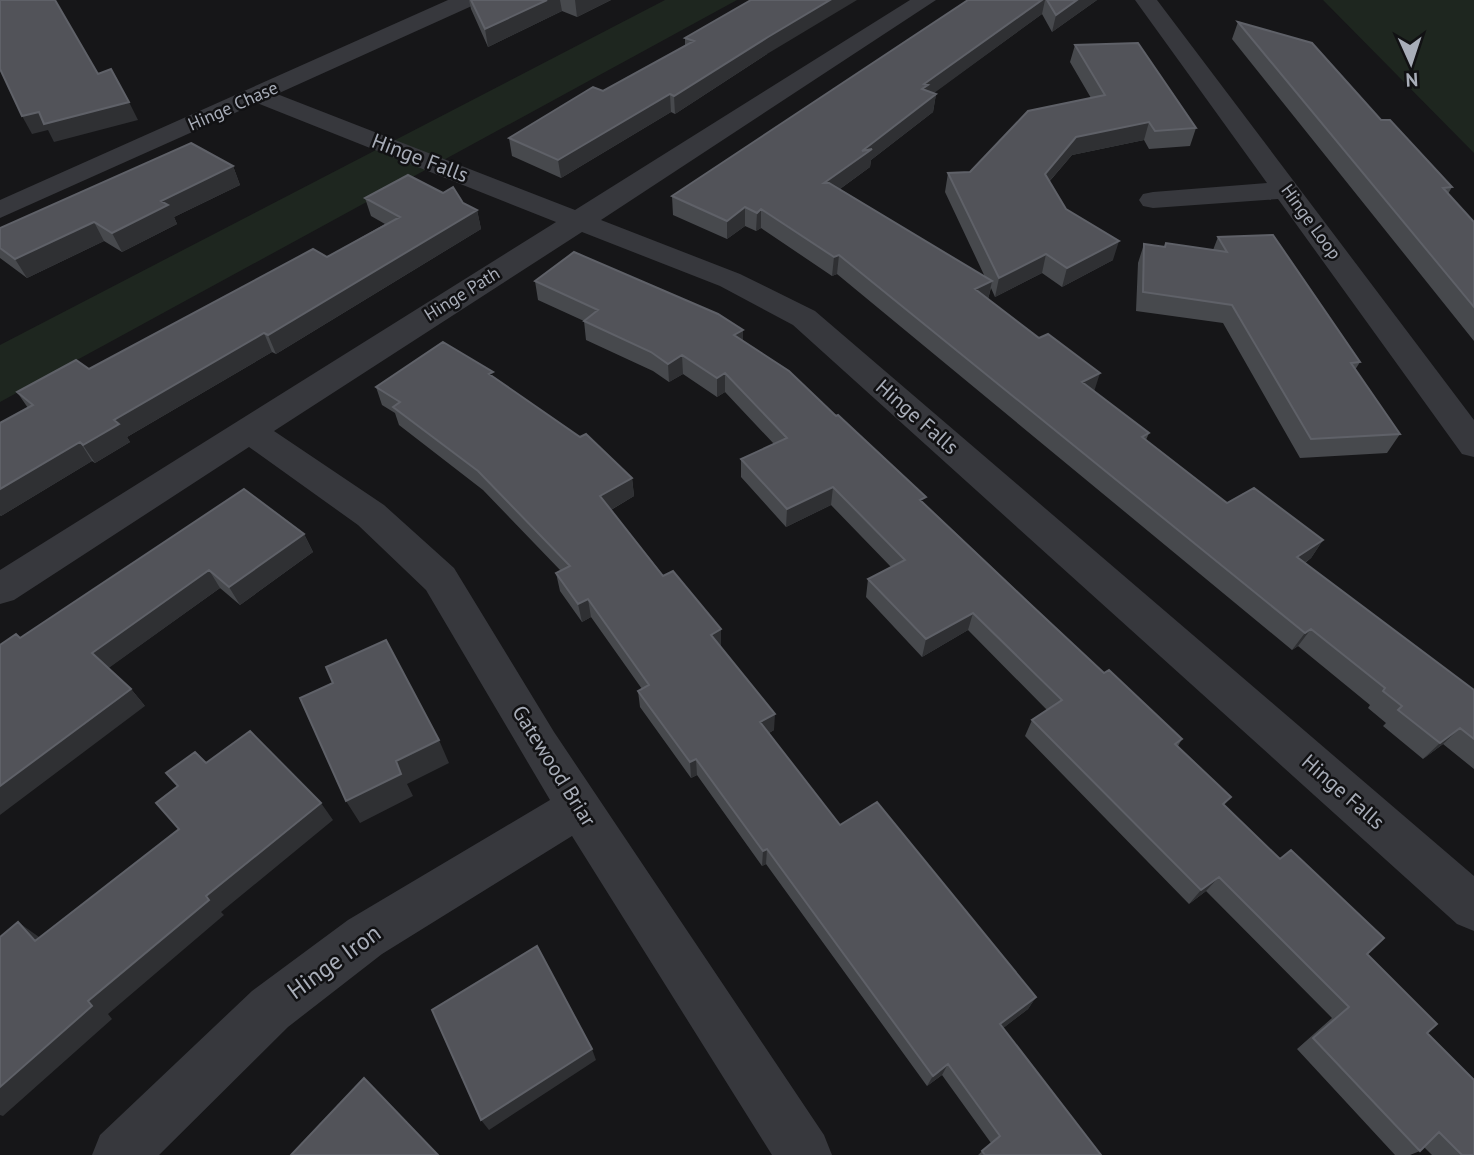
<svg xmlns="http://www.w3.org/2000/svg" width="1474" height="1155" viewBox="0 0 1474 1155" font-family="'PT Sans',sans-serif">
<style>
.green{fill:#1e261f}
.lines{fill:none;stroke-linecap:round;stroke-linejoin:round}
.street{fill:#37383d;fill-rule:evenodd}
.wall{fill:#47494d}
.shaded-wall{fill:#2f3033}
.building{fill:#525359;stroke:#5f6168;stroke-width:2}
.labels{text-anchor:middle;stroke-width:5;stroke-linejoin:round;paint-order:stroke}
.far-street-label{font-size:18px;fill:#a8adb8;stroke:#111113}
.street-label{font-size:21px;fill:#a8adb8;stroke:#111113}
.near-street-label{font-size:24px;fill:#a8adb8;stroke:#111113}
</style>
<rect width="100%" height="100%" fill="#161618"/>
<path class="green" d="M665 0H737L0 402V345Z
M1323 0H1474V153Z"/>
<g class="lines">
<path class="street" d="M448 0H477L474 5 277 94 575 210 910 0H936L601 220 740 274 815 311 1474 876V931L1457 924 793 325 720 286 582 232 274 431 384 505 454 568 554 732 824 1135 832 1155H772L572 836 382 954 288 1027 159 1155H92L100 1135 252 991 348 920 550 800 426 590 358 525 249 447 14 600 0 604V570L556 222 257 103 0 218V200Z
M1135 0H1157L1474 420V457L1462 454 1278 199 1153 208 1143 206 1139 200 1143 194 1153 192 1267 183Z"/>
</g>
<path class="wall" d="M469 0H611L577 17 562 11 488 47 471 9Z
M968 0H1097L1052 32 1042 14 933 93 936 94 933 112 871 160 870 167 840 189 985 277 945 192 948 173 970 172 1091 98 1070 62 1075 45 1196 128 1190 146 1149 149 1144 140 1072 155 1049 182 1066 209 1113 260 1062 287 1042 273 995 297 991 288 988 299 1094 391 1149 433 1146 440 1227 503 1323 540 1311 558 1305 563 1474 690V769L1443 744 1423 759 1383 726 1386 723 1368 708 1370 705 1298 646 1292 650 837 274 832 276 761 228 756 231 745 226 727 239 673 215 672 196Z
M1238 22 1381 120 1452 187 1448 194 1474 222V341L1232 39Z
M685 38 767 54 675 114 671 112 561 178 512 156 509 138 603 91 685 46Z
M233 166 240 185 174 217 177 224 122 252 104 241 27 278 0 258V228Z
M365 198 463 203 477 210 481 229 276 354 272 352 127 437 130 442 95 463 92 461 1 516 0 515V423L28 408 17 392 89 369 327 257 385 224 371 216Z
M1218 237 1360 362 1355 370 1400 434 1387 453 1300 458 1223 323 1136 311 1138 263 1144 244 1164 247 1213 250Z
M535 281 743 341 925 504 1104 673 1182 739 1178 746 1231 797 1224 805 1367 954 1427 1033 1474 1155H1432L1424 1147 1420 1151 1410 1155H1395L1297 1049 1332 1018 1206 891 1189 904 1025 736 1032 720 1047 710 968 630 922 657 866 597 868 579 891 567 831 505 786 527 741 477V459L774 444 725 392 717 397 683 374 669 382 653 371 586 340 584 321 538 300Z
M494 378 632 478 634 496 611 510 721 647 774 730 769 733 840 825 1036 997 1028 1009 1003 1028 1101 1155H978L991 1143 942 1075 927 1086 766 864 762 866 697 775 691 778 640 707 638 691 642 689 591 617 582 622 560 591 556 573 561 571 483 490 399 425 395 413 382 405 376 387Z
M304 534 313 552 240 605 220 588 108 668 131 689 145 706 20 638Z"/>
<path class="shaded-wall" d="M547 0H560L562 11 488 47 485 29Z
M575 0H611L577 17Z
M830 0H857L767 54 675 114 674 96 768 37Z
M1042 0H1045L1042 14 926 99 936 94 933 112 871 160 870 167 822 202 824 183 862 151 922 89 924 84Z
M1077 0H1097L1052 32 1056 15Z
M670 94 671 112 561 178 558 160Z
M129 102 138 120 54 142 48 130 32 134 22 116 39 112Z
M1149 122 1144 140 1072 155 1040 192 1045 174 1076 137Z
M233 166 240 185 174 217 177 224 122 252 112 233 161 201Z
M745 207V226L727 239V221Z
M761 209V228L756 231 757 213Z
M477 210 481 229 276 354 268 335Z
M94 222 104 241 27 278 15 259Z
M1119 241 1113 260 1062 287 1067 268Z
M1046 254 1042 273 995 297 999 278Z
M839 255 837 274 832 276 834 257Z
M992 281 988 300 975 289Z
M743 330V349L734 335Z
M264 333 272 352 127 437 130 442 95 463 83 445 114 420Z
M682 355 683 374 669 382 668 364Z
M725 373V392L717 397V378Z
M1100 373 1094 392 1082 382Z
M80 442 92 461 1 516 0 514V489Z
M632 478 634 496 602 515 600 496Z
M833 487 831 505 786 527 787 509Z
M304 534 313 552 240 605 229 587Z
M1323 540 1311 558 1286 575 1297 557Z
M209 570 220 588 106 670 92 653Z
M588 599 591 617 582 622 578 604Z
M973 613 968 630 922 657 926 639Z
M721 629V647L711 635Z
M1311 629 1298 646 1292 650 1305 633Z
M131 689 145 706 0 815V786Z
M775 714 774 730 760 738V722Z
M1460 728 1443 744 1423 759 1440 743Z
M439 740 449 763 407 784 413 796 360 823 346 801 396 761Z
M696 759 697 775 691 778 690 762Z
M321 803 333 820 221 912 224 915 108 1014 112 1019 3 1116 0 1115V1087L88 1001 206 896Z
M767 849 766 864 762 866 763 851Z
M1219 877 1206 891 1189 904 1201 890Z
M18 922 39 937 56 956 35 941Z
M1036 997 1028 1009 993 1036 1000 1024Z
M592 1049 596 1060 489 1130 481 1120Z
M948 1064 942 1075 927 1086 933 1076Z"/>
<path class="building" d="M0 0H55L98 74 111 69 129 102 44 124 39 112 22 116 0 69Z
M471 0H547L485 29Z
M751 0H830L768 37 674 96 670 94 558 160 509 138 593 87 603 91 694 41 685 38Z
M968 0H1042L924 84 928 85 922 89 936 94 862 151 872 149 824 183H829L992 281 975 289 1039 338 1048 334 1100 373 1082 382 1149 433 1142 437 1227 503 1254 488 1323 540 1297 557 1474 690V739L1460 728 1440 743 1398 710 1402 706 1383 691 1385 688 1311 629 1305 633 839 255 834 257 761 209 757 213 745 207 727 221 672 196Z
M1047 0H1077L1056 15Z
M1238 22 1312 43 1381 120H1390L1452 187 1443 188 1474 222V307Z
M1138 43 1196 128 1155 131 1149 122 1076 137 1045 174 1066 209 1119 241 1067 268 1046 254 999 278 948 173 970 172 1028 111 1105 95 1075 45Z
M191 143 233 166 161 201 168 205 112 233 94 222 15 259 0 248V228Z
M408 175 443 193 453 187 463 203 477 210 268 335 264 333 114 420 119 424 83 445 80 442 0 489V423L33 405 17 392 76 360 89 369 313 249 327 257 400 217 365 198Z
M1273 235 1360 362 1351 363 1400 434 1311 439 1232 305 1143 292 1144 244 1165 247 1166 243 1227 252 1218 237Z
M574 252 718 314 743 330 734 335 789 371 836 416 838 415 926 497 920 500 1029 603 1104 673 1109 670 1182 739 1175 744 1231 797 1223 804 1280 859 1291 850 1384 938 1367 954 1437 1024 1427 1033 1474 1080V1155H1462L1439 1132 1420 1151 1313 1038 1349 1007 1219 877 1201 890 1032 720 1062 700 973 613 926 639 868 579 905 560 833 487 787 509 741 459 787 438 725 373 717 378 682 355 668 364 651 352 584 321 598 310 535 281Z
M443 342 493 372 489 374 580 437 586 434 632 478 600 496 663 576 673 571 721 629 711 635 775 714 760 722 840 825 877 802 1036 997 1000 1024 1101 1155H985L982 1151 1000 1136 948 1064 933 1076 767 849 763 851 696 759 690 762 638 691 649 685 588 599 578 604 556 573 570 566 478 471 393 407 400 402 376 387Z
M244 489 304 534 229 587 209 570 92 653 131 689 0 786V645L16 634 20 638Z
M386 640 439 740 396 761 401 774 346 801 300 698 333 683 326 667Z
M250 731 321 803 206 896 209 900 88 1001 92 1006 0 1087V937L18 922 35 941 179 829 156 803 178 786 166 773 195 752 206 763Z
M537 946 592 1049 481 1120 432 1010Z
M364 1078 438 1155H291Z"/>
<g class="labels">
<g class="far-street-label">
<text transform="translate(233 106) rotate(-24)" y="6">Hinge Chase</text>
<text transform="translate(1311 222) rotate(54)" y="6">Hinge Loop</text>
<text transform="translate(462 294) rotate(-32)" y="6">Hinge Path</text>
</g>
<g class="street-label">
<text transform="translate(420 158) rotate(21)" y="7">Hinge Falls</text>
<text transform="translate(917 417) rotate(41)" y="7">Hinge Falls</text>
<text transform="translate(554 766) rotate(58)" y="7">Gatewood Briar</text>
<text transform="translate(1343 792) rotate(41)" y="7">Hinge Falls</text>
</g>
<g class="near-street-label">
<text transform="translate(334 962) rotate(-36)" y="8">Hinge Iron</text>
</g>
</g>
<g transform="translate(1411 63) rotate(177)" stroke="#111113" stroke-width="5" paint-order="stroke">
<path d="M0-5L12 26L0 18L-12 26Z" fill="#a8adb8"/>
<text y="-10" font-size="19" font-weight="bold" text-anchor="middle" fill="#a8adb8">N</text>
</g>
</svg>
